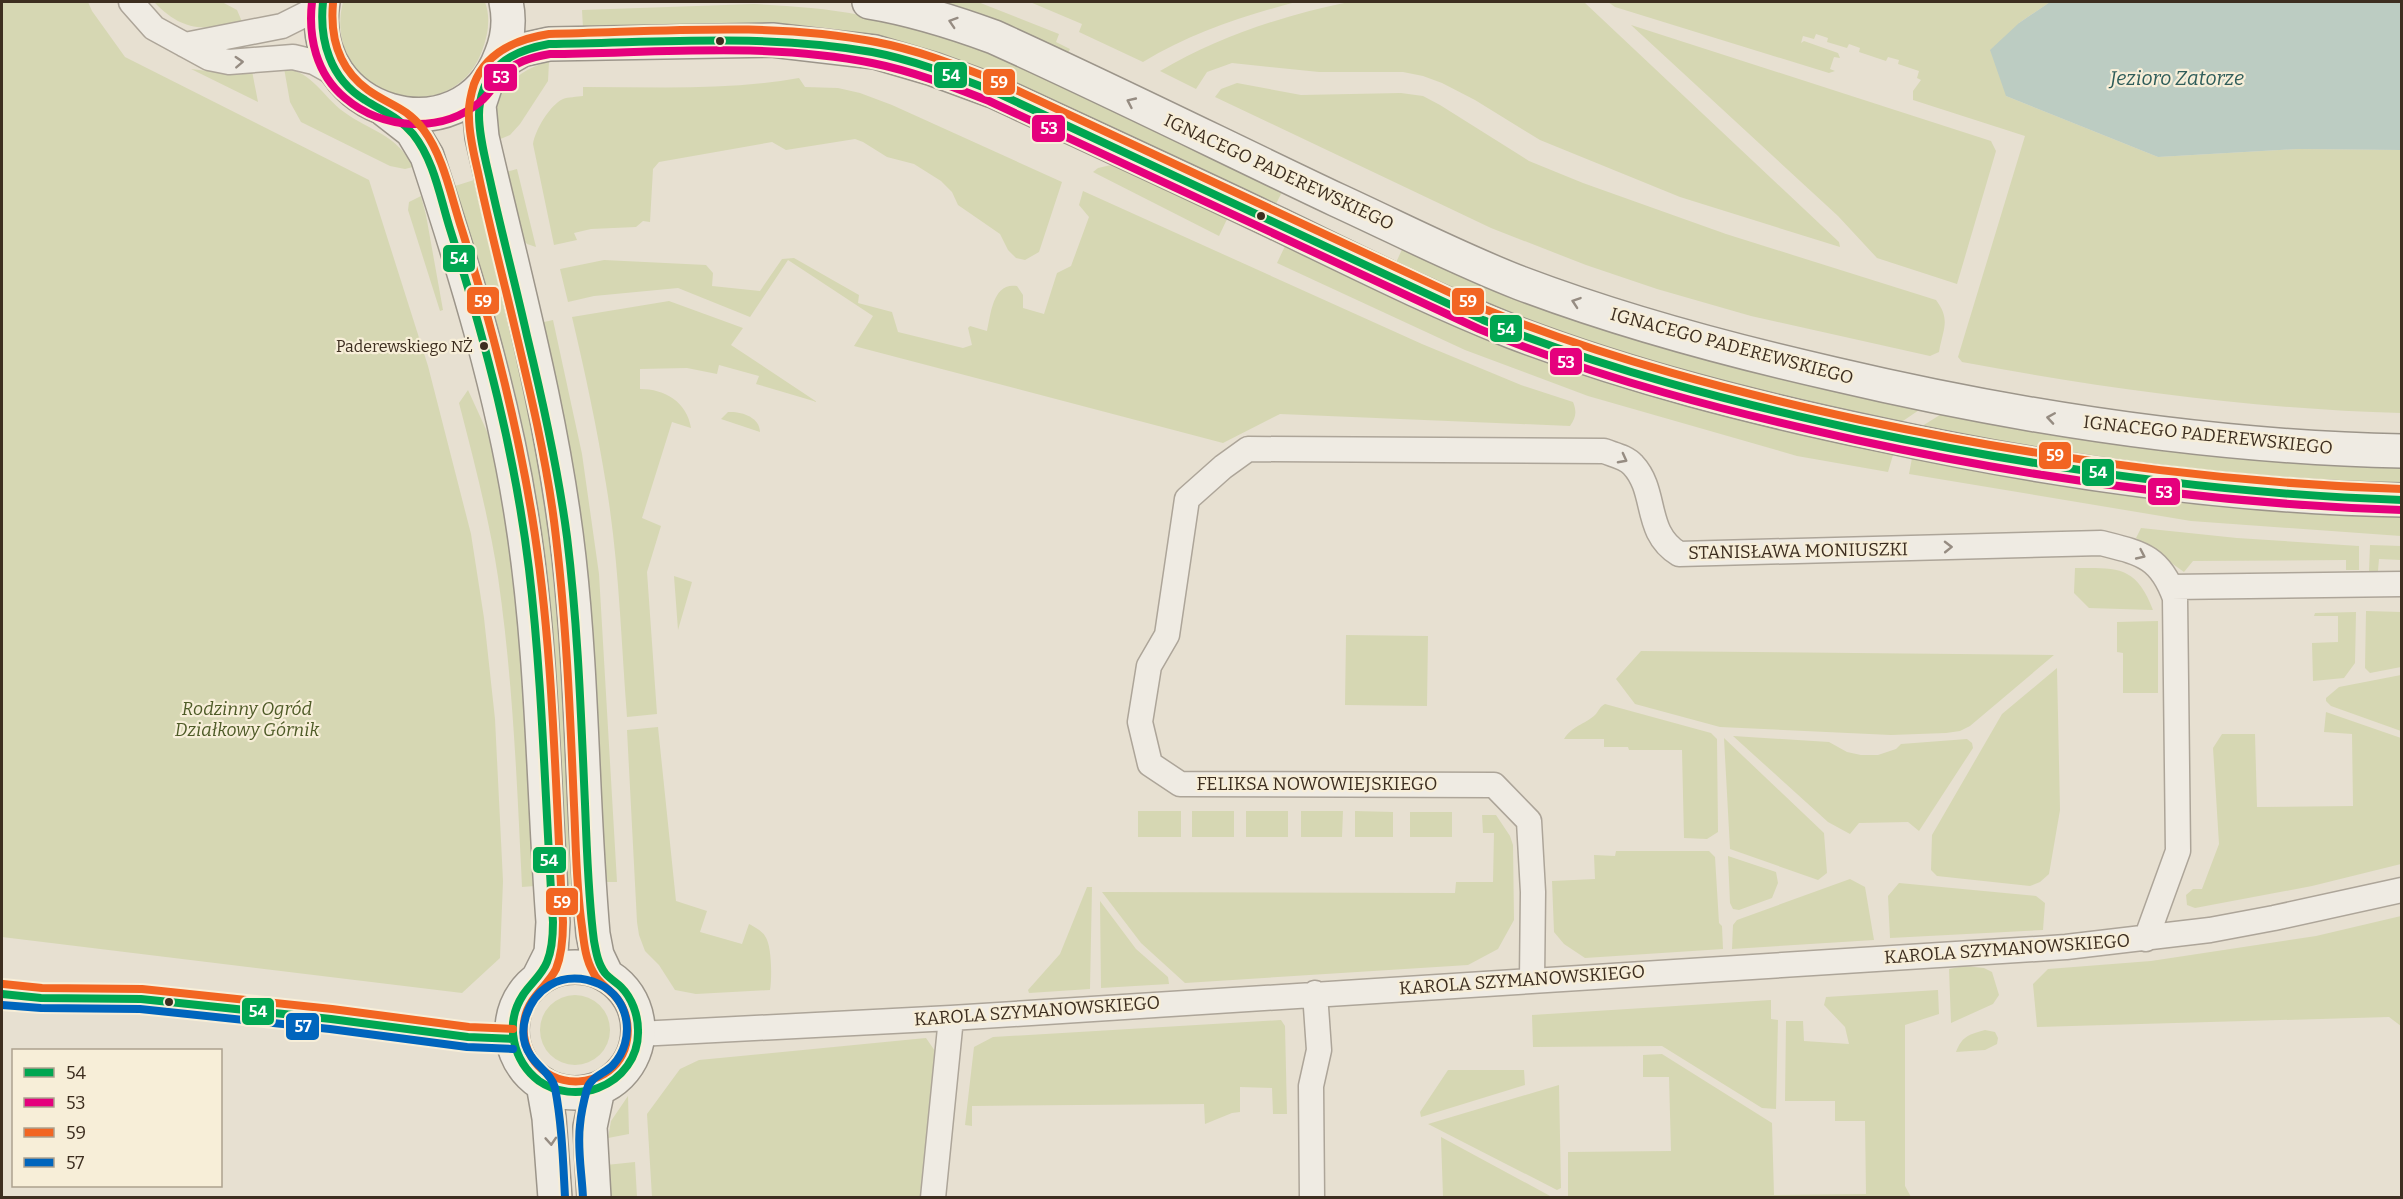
<svg xmlns="http://www.w3.org/2000/svg" width="2403" height="1199" viewBox="0 0 2403 1199" font-family="Bitter,serif">
<style>
.green{fill:#d6d7b3}
.water{fill:#bcccc2}
.lines{fill:none;stroke-linecap:round;stroke-linejoin:round}
.minor-casing{stroke:#ada599;stroke-width:27}
.secondary-casing{stroke:#9c958a;stroke-width:36}
.minor{stroke:#efebe3;stroke-width:24}
.secondary{stroke:#efebe3;stroke-width:33}
.bus-1-casing{stroke:#f7eed8;stroke-width:12}
.bus-2-casing{stroke:#f7eed8;stroke-width:12}
.bus-3-casing{stroke:#f7eed8;stroke-width:12}
.bus-4-casing{stroke:#f7eed8;stroke-width:12}
.bus-1{stroke:#00a651;stroke-width:8}
.bus-2{stroke:#e5007d;stroke-width:8}
.bus-3{stroke:#f26522;stroke-width:8}
.bus-4{stroke:#0065bd;stroke-width:8}
.oneway{stroke:#968c82}
.bus-dot{fill:#3d2e20;stroke:#f7eed8;stroke-width:2}
.labels{text-anchor:middle;stroke-width:4.5;stroke-linejoin:round;paint-order:stroke}
.bus-label{font-size:16px;fill:#3d2e20;stroke:#f7eed8;text-anchor:end}
.street-label{font-size:18px;fill:#3d2e20;stroke:#f7eed8}
.park-label{font-size:18px;font-style:italic;fill:#4d5a26;stroke:#f7eed8}
.water-label{font-size:20px;font-style:italic;fill:#2f5d5a;stroke:#f7eed8}
.line-badge{stroke:#f7eed8;stroke-width:2}
.badge-label{font-size:16px;text-anchor:middle;font-weight:bold;fill:#fff}
</style>
<rect width="100%" height="100%" fill="#e7e0d1"/>
<path class="green" d="M2 2H88L92 11 125 57 369 180 428 366 471 534 484 618 495 719 503 881 500 958 462 993 2 937Z
M154 2H222L237 10 243 24C203 30 183 32 154 2Z
M343 2H485C491 18 488 35 482 51 450 136 320 94 343 2Z
M937 2H978L1059 34 1056 42 1070 49 1067 55Z
M1030 2H1296C1243 16 1191 33 1143 62L1079 32 1082 24Z
M1349 2H1584L1839 242 1840 247 1680 197 1540 140 1475 100 1442 83 1423 76 1403 72H1319L1232 63 1207 72 1196 89 1160 71C1218 37 1284 15 1349 2Z
M1608 2H2050L2019 23 2006 96 2158 157 2298 149 2401 150V413C2254 409 2107 389 1962 362L1958 357 2025 136 1913 100V91L1921 80 1917 78 1919 71 1898 64 1899 60 1888 57 1886 61 1859 52 1860 48 1849 44 1847 48 1827 42 1828 38 1816 34 1814 39 1803 36 1801 43 1804 41 1838 53 1840 58 1834 57 1830 69 1835 71 1829 73 1615 7Z
M754 4C789 6 825 8 860 15 907 23 953 39 997 56L1284 188 1275 206C1210 175 1146 145 1081 114 1009 80 935 45 855 32 766 17 673 25 583 28L582 10Z
M1631 25 1991 141 1996 151 1957 284 1877 258 1838 216Z
M549 62 548 81 520 124 510 135 498 140C497 132 495 124 495 116 497 87 524 67 549 62Z
M284 68C313 72 322 96 344 112 371 132 396 133 413 167L405 169 390 166 301 122 290 102Z
M191 69 224 73 252 71 258 102Z
M799 78 805 87 838 88 860 93 892 105 1062 182 1039 252 1025 260 1016 258 1008 250 1000 234 958 205 952 192 941 181 914 164 887 157 863 142 855 139 786 150 772 142 659 162 653 169 650 222 643 221 636 227 591 229 574 233 577 240 554 245 533 144C535 130 550 105 563 99 568 97 577 97 583 96V87C655 87 728 91 799 78Z
M1237 83 1301 95 1401 93 1423 96 1440 105 1529 161 1583 183 1726 234 1936 300C1951 320 1943 329 1939 352L1930 356 1751 316 1657 289 1586 265 1491 228 1215 97 1221 89Z
M1111 165 1118 166 1228 217 1219 236 1093 172 1098 168Z
M517 169 536 247 527 244 522 238 506 172Z
M474 180C499 285 527 389 543 495 562 624 565 755 572 884L567 885C559 752 557 617 534 485 517 383 486 285 455 186Z
M1083 191 1422 344 1521 385 1573 402C1577 412 1576 417 1570 426L1280 414 1223 443 854 346 873 316 788 260 750 317 678 288 594 296 568 302 560 269 604 260 706 265 713 273 712 286 760 291 782 259 794 258 859 295 858 303 892 312 898 332 963 348 972 345 968 328 970 326 987 331C991 313 993 282 1017 286L1023 295V308L1044 314 1057 273 1071 266 1089 217 1079 205Z
M421 196 426 215 443 310 440 311 408 210 409 202Z
M1286 244 1684 403 1893 455 1888 472 1797 456 1588 396 1465 350 1277 263Z
M1404 245 1922 408 1900 423C1830 408 1760 393 1691 374 1590 346 1491 307 1394 267Z
M669 301 743 328 731 345 817 402 756 384 759 376 719 365 717 374 687 368 640 369V389C665 389 687 402 691 428L672 422 642 518 661 526 647 572 657 714 627 717C621 639 619 561 606 484 597 428 585 372 572 317Z
M553 320 582 454 599 574 617 882H605L542 326 544 322Z
M468 390 490 438 509 537 520 630 535 886 522 887C517 784 513 680 498 577 489 518 474 461 459 403Z
M728 412C741 411 760 417 760 432L721 419Z
M1943 413 2401 466V484C2237 480 2080 456 1919 428Z
M1912 458 2083 488 2401 516V536L2191 521 1909 474Z
M2141 528 2237 538 2359 546V570H2346V560L2193 561 2184 572 2136 538Z
M2370 545 2401 546V560L2379 559 2378 571H2369Z
M2075 568C2117 568 2136 565 2153 610L2089 608 2074 593Z
M674 576 692 582 678 630Z
M2366 611 2401 612V667L2370 673 2365 668Z
M2356 612 2355 663 2344 678 2313 681 2312 643 2338 642V616H2314L2315 613Z
M2158 621V693H2123V653L2117 652V622Z
M1346 635 1428 636 1427 706 1345 705Z
M1641 651 2054 655 1970 726 1960 731 1946 733 1891 735 1720 727 1635 704 1616 679Z
M2057 668 2060 810 2049 874 2040 882 2030 886 1937 876 1931 870 1932 835 2002 714Z
M2401 675V731L2331 706 2326 701V698L2339 687Z
M1605 704 1711 733 1717 739 1718 832 1707 839 1684 838 1682 750H1629L1628 747H1604V739H1564C1573 725 1584 725 1595 715 1599 711 1599 707 1605 704Z
M2326 712 2401 738V864L2312 886 2195 908 2187 905 2186 895 2193 889H2202L2219 844 2213 748 2222 734H2255L2257 807 2353 806 2352 734 2324 732Z
M658 727 676 901 707 911 700 932 742 944 749 924C755 927 762 931 765 936 772 945 772 979 770 990L696 994 675 990 659 965 645 951 639 935 637 922 627 730Z
M1733 736 1829 742 1847 752 1861 755H1878L1896 749 1901 744 1967 739 1972 743 1973 748 1919 831 1908 822 1859 823 1850 834 1828 822Z
M1724 738 1824 833 1827 873 1818 880 1730 849Z
M1138 811H1181V837H1138Z
M1192 811H1234V837H1192Z
M1246 811H1288V837H1246Z
M1301 811H1343L1342 837H1301Z
M1355 811 1393 812V837H1355Z
M1410 812H1452V837H1410Z
M1482 815H1496L1510 836 1513 845 1514 920 1498 949 1468 965 1185 983 1141 943 1102 892 1455 893 1456 882H1493L1494 833H1483Z
M1616 851H1709L1715 857 1719 923 1722 926 1723 949 1585 958 1564 944 1554 932 1552 881 1595 879 1594 855 1615 856Z
M1728 856 1776 872 1778 883 1772 898 1739 910 1733 909 1730 903Z
M1850 879 1865 887 1874 940 1732 949 1733 925 1737 920Z
M1899 883 2036 896 2045 903 2043 930 1890 938 1888 896Z
M1087 887H1092L1090 989 1029 993 1028 990 1060 954Z
M1100 901 1136 949 1168 977 1169 984 1101 988Z
M2401 916V1026L2389 1017 2037 1027 2033 984 2048 969 2151 961 2316 936Z
M1965 966 1984 968 1992 972 1999 995 1993 1004 1951 1023 1949 969Z
M1938 990 1939 1014 1905 1025V1186L1911 1197H1568V1152L1671 1151 1669 1077H1643V1055L1662 1054 1772 1123 1774 1195 1866 1194 1865 1121H1835V1101H1785L1786 1021H1803L1804 1041 1849 1044 1845 1027 1824 1005 1826 997Z
M540 1030a35 35 0 1 1 70 0a35 35 0 1 1-70 0Z
M1771 1000V1019L1778 1020 1776 1109 1762 1108 1662 1046 1533 1047 1532 1015Z
M1281 1020 1285 1026 1287 1114H1273L1272 1088 1240 1087V1112L1232 1113 1205 1124 1204 1104 972 1106V1126L965 1125 974 1047 993 1037Z
M1985 1030 1995 1032 1998 1038 1997 1044 1985 1050 1956 1052C1962 1036 1970 1034 1985 1030Z
M926 1038 935 1051 920 1197H652L647 1114 680 1069 699 1060Z
M1448 1070H1524L1525 1085 1421 1117 1420 1112Z
M1559 1085 1561 1188 1557 1190 1428 1124Z
M628 1096 629 1134 608 1138 611 1121Z
M1441 1137 1552 1197H1443Z
M635 1162 637 1197H610L606 1165Z"/>
<path class="water" d="M2050 2H2401V150L2298 149 2158 157 2006 96 1990 50 2019 23Z"/>
<g class="lines">
<defs>
<path id="minor" d="M131 2 154 28 209 58 229 62 293 57 314 62 339 76
M185 45 282 26 310 12 321 2
M2171 587 2402 584
M1532 979 1533 892 1529 821 1494 785 1180 784 1150 764 1140 722 1149 666 1167 635 1187 499 1223 467 1248 449 1604 451C1614 455 1626 457 1633 465 1658 492 1643 532 1679 554L2101 543C2141 553 2160 556 2175 598L2178 851 2146 939
M2 994 41 998 141 999 331 1019 468 1037 513 1039
M638 1034 951 1018 2066 947 2210 930 2274 918 2402 890
M933 1198 951 1018
M1312 1198 1311 1086 1319 1050 1315 993"/>
<path id="secondary" d="M323 2C304 114 462 161 501 55 508 38 510 20 506 2
M869 2C912 9 953 22 994 37 1109 89 1223 146 1337 200 1398 228 1458 259 1520 283 1623 322 1728 350 1834 374 2021 418 2210 447 2402 451
M498 64 522 50 549 44 772 40 875 52 933 69 993 91C1088 135 1182 178 1276 223 1355 261 1432 300 1513 332 1631 377 1754 408 1878 434 2049 471 2226 497 2402 500
M487 81 479 105 482 137C514 276 553 416 569 558 583 683 582 809 593 934L597 955 607 976
M385 110 412 131 427 156C466 275 503 395 522 519 543 652 543 788 553 922L551 953 538 979
M512 1030a63 63 0 1 1 126 0a63 63 0 1 1-126 0Z
M543 1084 549 1118 555 1198
M594 1198 590 1127 598 1089"/>
</defs>
<use href="#minor" class="minor-casing"/>
<use href="#secondary" class="secondary-casing"/>
<use href="#minor" class="minor"/>
<use href="#secondary" class="secondary"/>
<defs>
<path id="bus-1" d="M323 2C319 40 330 79 365 100 382 111 399 117 413 134 434 160 440 197 450 229 485 340 515 453 529 569 543 686 545 804 553 922 553 936 552 950 547 962 542 975 530 984 523 995 504 1024 513 1061 539 1081 556 1093 579 1095 598 1088 622 1079 639 1057 638 1030 638 1015 632 998 621 987 616 982 610 979 605 973 598 964 596 952 594 941 588 896 587 850 585 804 581 715 578 626 567 537 558 469 543 402 527 336 516 287 503 238 492 189 487 165 479 139 479 115 479 106 481 96 484 88 495 59 522 49 549 44 656 43 765 33 872 52 914 60 954 76 993 91L1483 320C1604 369 1731 402 1859 430 2038 468 2218 494 2402 500
M2 994 41 998 141 999 331 1019 468 1037 513 1039"/>
<path id="bus-2" d="M312 2C308 37 316 74 345 98 383 130 441 134 480 102 489 95 494 85 501 77 513 62 532 57 550 54 657 53 767 42 872 63 912 71 951 86 989 101L1479 329C1600 379 1728 412 1856 440 2036 479 2217 504 2402 510"/>
<path id="bus-3" d="M333 3C330 37 339 69 368 90 389 105 406 107 423 129 444 157 451 197 462 230 491 323 516 419 532 516 554 650 555 787 563 922 563 938 562 954 556 969 550 981 539 990 532 1001 515 1026 525 1063 552 1076 568 1084 589 1083 604 1074 631 1058 635 1020 616 997 608 988 598 983 593 972 585 958 584 942 582 927 576 886 576 846 574 805 570 710 566 615 554 521 545 452 528 383 512 316 501 270 489 224 479 177 475 158 469 137 469 117 468 106 471 94 474 84 486 52 517 39 549 34 657 32 769 21 876 42 918 50 958 66 997 81L1487 310C1608 359 1734 392 1861 420 2040 458 2219 483 2402 489
M3 984 42 988 142 989 332 1009 469 1027 513 1029"/>
<path id="bus-4" d="M2 1005 41 1008 140 1009 330 1029 467 1047 513 1049
M565 1197C563 1161 562 1124 555 1088 552 1075 538 1067 531 1056 514 1032 528 998 550 985 565 976 584 977 599 984 630 998 636 1040 613 1065 606 1073 590 1077 587 1089 584 1100 581 1113 580 1125 577 1148 582 1174 583 1198"/>
</defs>
<use href="#bus-1" class="bus-1-casing"/>
<use href="#bus-2" class="bus-2-casing"/>
<use href="#bus-3" class="bus-3-casing"/>
<use href="#bus-4" class="bus-4-casing"/>
<use href="#bus-1" class="bus-1"/>
<use href="#bus-2" class="bus-2"/>
<use href="#bus-3" class="bus-3"/>
<use href="#bus-4" class="bus-4"/>
</g>
<defs><path id="oneway-chevron" d="M-2-3.5L2.5 0L-2 3.5" fill="none" stroke-width="1.6" stroke-linecap="round" stroke-linejoin="round" transform="scale(1.5)"/></defs>
<g class="oneway">
<use href="#oneway-chevron" transform="translate(953 22) rotate(-162)"/>
<use href="#oneway-chevron" transform="translate(239 62) rotate(-3)"/>
<use href="#oneway-chevron" transform="translate(1131 102) rotate(-155)"/>
<use href="#oneway-chevron" transform="translate(1576 302) rotate(-161)"/>
<use href="#oneway-chevron" transform="translate(2051 418) rotate(-171)"/>
<use href="#oneway-chevron" transform="translate(1623 459) rotate(28)"/>
<use href="#oneway-chevron" transform="translate(1948 547) rotate(-1)"/>
<use href="#oneway-chevron" transform="translate(2141 555) rotate(25)"/>
<use href="#oneway-chevron" transform="translate(551 1141) rotate(86)"/>
</g>
<g class="bus-dot">
<circle cx="720" cy="41" r="5"/>
<circle cx="1261" cy="216" r="5"/>
<circle cx="484" cy="346" r="5"/>
<circle cx="169" cy="1002" r="5"/>
</g>
<g class="labels">
<g class="bus-label">
<text x="473" y="352">Paderewskiego NŻ</text>
</g>
<g class="street-label">
<text transform="translate(1279 172) rotate(25)" y="6">IGNACEGO PADEREWSKIEGO</text>
<text transform="translate(1732 346) rotate(15)" y="6">IGNACEGO PADEREWSKIEGO</text>
<text transform="translate(2208 435) rotate(6)" y="6">IGNACEGO PADEREWSKIEGO</text>
<text transform="translate(1798 551) rotate(-1)" y="6">STANISŁAWA MONIUSZKI</text>
<text x="1317" y="790">FELIKSA NOWOWIEJSKIEGO</text>
<text transform="translate(2007 949) rotate(-4)" y="6">KAROLA SZYMANOWSKIEGO</text>
<text transform="translate(1522 980) rotate(-4)" y="6">KAROLA SZYMANOWSKIEGO</text>
<text transform="translate(1037 1011) rotate(-4)" y="6">KAROLA SZYMANOWSKIEGO</text>
</g>
<g class="park-label">
<text x="247" y="715">Rodzinny Ogród<tspan x="247" dy="21">Działkowy Górnik</tspan></text>
</g>
<g class="water-label">
<text x="2177" y="85">Jezioro Zatorze</text>
</g>
</g>
<g class="line-badge">
<rect x="933" y="61" width="35" height="28" rx="6" fill="#00a651"/>
<rect x="483" y="63" width="35" height="29" rx="6" fill="#e5007d"/>
<rect x="982" y="68" width="34" height="28" rx="6" fill="#f26522"/>
<rect x="1031" y="114" width="35" height="29" rx="6" fill="#e5007d"/>
<rect x="442" y="244" width="34" height="29" rx="6" fill="#00a651"/>
<rect x="466" y="286" width="34" height="29" rx="6" fill="#f26522"/>
<rect x="1451" y="287" width="34" height="29" rx="6" fill="#f26522"/>
<rect x="1489" y="314" width="34" height="29" rx="6" fill="#00a651"/>
<rect x="1549" y="347" width="34" height="29" rx="6" fill="#e5007d"/>
<rect x="2038" y="441" width="34" height="29" rx="6" fill="#f26522"/>
<rect x="2081" y="458" width="34" height="29" rx="6" fill="#00a651"/>
<rect x="2147" y="477" width="34" height="29" rx="6" fill="#e5007d"/>
<rect x="532" y="846" width="35" height="28" rx="6" fill="#00a651"/>
<rect x="545" y="887" width="34" height="29" rx="6" fill="#f26522"/>
<rect x="241" y="997" width="34" height="29" rx="6" fill="#00a651"/>
<rect x="285" y="1012" width="35" height="29" rx="6" fill="#0065bd"/>
</g>
<g class="badge-label">
<text x="951" y="81">54</text>
<text x="501" y="83">53</text>
<text x="999" y="88">59</text>
<text x="1049" y="134">53</text>
<text x="459" y="264">54</text>
<text x="483" y="307">59</text>
<text x="1468" y="307">59</text>
<text x="1506" y="335">54</text>
<text x="1566" y="368">53</text>
<text x="2055" y="461">59</text>
<text x="2098" y="478">54</text>
<text x="2164" y="498">53</text>
<text x="549" y="866">54</text>
<text x="562" y="908">59</text>
<text x="258" y="1017">54</text>
<text x="303" y="1032">57</text>
</g>
<rect width="2403" height="1199" fill="none" stroke="#3d2e20" stroke-width="6"/>
<rect x="12" y="1049" width="210" height="138" fill="#f7eed8" stroke="#ada18e" stroke-width="1.5"/>
<rect x="24" y="1068" width="30" height="9" fill="#00a651" stroke="#ada18e" stroke-width="1.5"/>
<text x="66" y="1079" font-size="18" fill="#3d2e20">54</text>
<rect x="24" y="1098" width="30" height="9" fill="#e5007d" stroke="#ada18e" stroke-width="1.5"/>
<text x="66" y="1109" font-size="18" fill="#3d2e20">53</text>
<rect x="24" y="1128" width="30" height="9" fill="#f26522" stroke="#ada18e" stroke-width="1.5"/>
<text x="66" y="1139" font-size="18" fill="#3d2e20">59</text>
<rect x="24" y="1158" width="30" height="9" fill="#0065bd" stroke="#ada18e" stroke-width="1.5"/>
<text x="66" y="1169" font-size="18" fill="#3d2e20">57</text>
</svg>
